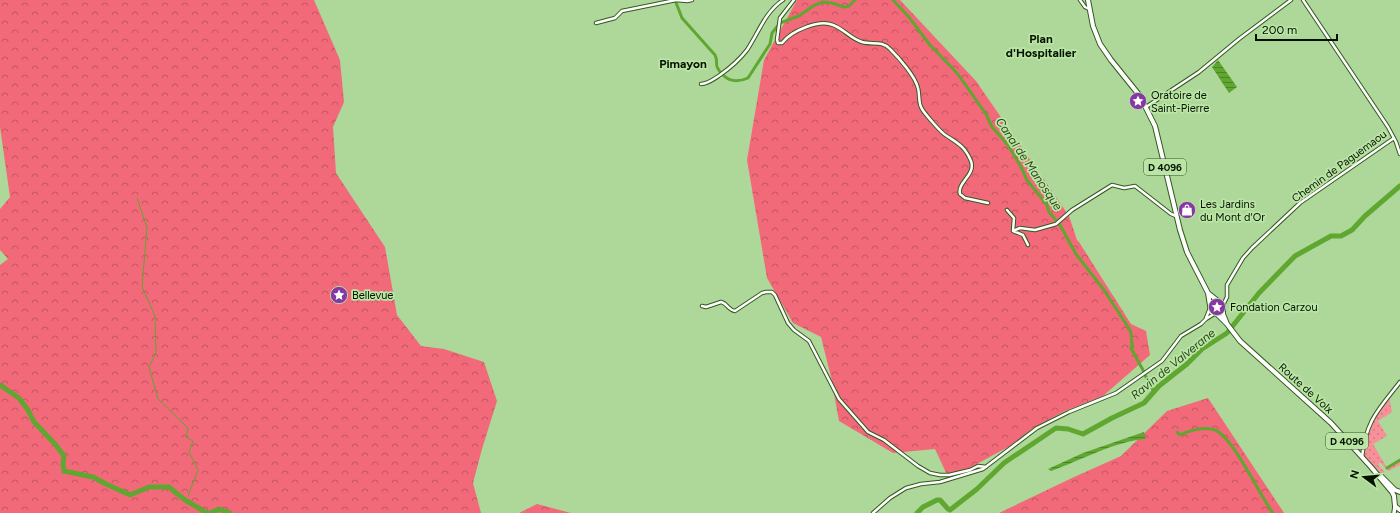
<svg xmlns="http://www.w3.org/2000/svg" width="1400" height="513" viewBox="0 0 1400 513" font-family="Figtree,sans-serif">
<style>
.grass{fill:url(#grass-dots)}
.forest{fill:url(#forest-crowns)}
.water{fill:url(#water-rules)}
.lines{fill:none;stroke-linecap:round;stroke-linejoin:round}
.stream{stroke:#5fa731;stroke-width:1}
.canal{stroke:#5fa731;stroke-width:3}
.river{stroke:#5fa731;stroke-width:5}
.minor-casing{stroke:#34581e;stroke-width:4.5}
.tertiary-casing{stroke:#34581e;stroke-width:5.5}
.primary-casing{stroke:#34581e;stroke-width:6}
.minor{stroke:#fff;stroke-width:2.5}
.tertiary{stroke:#fff;stroke-width:3.5}
.primary{stroke:#fff;stroke-width:4}
.labels{text-anchor:middle;stroke-width:3.5;stroke-linejoin:round;paint-order:stroke}
.shield{fill:#bae5a5;stroke:#3b5132;stroke-width:1}
.shield-label{font-size:10px;font-weight:bold;fill:#051200}
.poi-label{font-size:11px;fill:#051200;stroke:#bae5a5;text-anchor:start}
.street-label{font-size:11px;fill:#051200;stroke:#bae5a5}
.neighbourhood-label{font-size:12px;font-weight:bold;fill:#051200;stroke:#bae5a5}
.water-label{font-size:12px;font-style:italic;fill:#2a471a;stroke:#bae5a5}
</style>
<defs>
<pattern id="grass-dots" width="8" height="8" patternUnits="userSpaceOnUse"><rect width="8" height="8" fill="#f79098"/><path d="M2 2h.1M6 6h.1" fill="none" stroke="#d27b81" stroke-width="1.8" stroke-linecap="round"/></pattern>
<pattern id="forest-crowns" width="20" height="18" patternUnits="userSpaceOnUse"><rect width="20" height="18" fill="#f26a79"/><path d="M2 6a3 3 0 1 1 6 0M12 15a3 3 0 1 1 6 0" fill="none" stroke="#c25661"/></pattern>
<pattern id="water-rules" width="6" height="5" patternUnits="userSpaceOnUse"><rect width="6" height="5" fill="#5fa731"/><path d="M0 2.5h6" fill="none" stroke="#4c8727"/></pattern>
</defs>
<rect width="100%" height="100%" fill="#add899"/>
<path class="grass" d="M1389 397 1392 412 1378 421 1387 436 1373 444 1387 468 1400 461V465L1388 471 1380 462 1378 465 1385 472 1382 474 1364 456C1363 448 1368 429 1371 421 1375 413 1383 405 1389 397Z"/>
<path class="forest" d="M0 0H314L340 60 344 102 333 127 336 173 385 247 397 315 421 346 444 349 484 362 497 401 482 449 473 483 481 513H0V265L8 259 0 250V209L10 197 0 127Z
M797 0H900L976 81 1069 216 1077 240 1079 242 1131 324 1146 331 1150 355 1103 396 1065 411 1033 428 1010 446 949 479 935 449 893 453 839 421 831 377 821 337 793 323 767 278 747 160 764 60Z
M1208 398 1284 513H999L1072 478 1121 456 1167 411Z
M537 504 571 513H519Z"/>
<path class="water" d="M1218 60 1237 87 1229 93 1212 67Z
M1144 432 1146 439C1115 441 1080 461 1051 471L1048 469 1083 453Z"/>
<g class="lines">
<path class="stream" d="M137 198 147 228 142 287 155 316 156 353 149 367 158 399 188 428 186 437 193 441 189 452 198 470 188 496
M188 500 189 502"/>
<path class="canal" d="M675 0 682 18 715 55C719 63 713 64 721 73
M893 0 908 16 930 45 957 73 967 87 986 114 992 127 1008 145 1021 167 1027 180 1047 205 1049 212 1060 225 1076 254 1104 290 1130 330C1133 336 1130 342 1133 347
M723 75C730 82 739 82 748 78L770 44 772 33 780 23 799 16 813 6 823 2 832 3 844 7 849 6 855 0
M1132 345 1131 348 1144 372
M1145 375 1154 392
M1177 432 1180 435C1191 430 1203 426 1215 430 1233 437 1260 496 1273 513
M1387 468 1400 460"/>
<path class="river" d="M0 385 19 398 28 410 34 422 55 444 64 456 63 464 64 471 93 477 106 484 130 495 149 487H169L185 500 207 513
M210 513 219 509 230 513
M917 513 923 507 937 500H940L948 509 950 510 977 489 1004 463 1056 428 1068 429 1083 434 1112 418 1144 403 1159 386 1187 364 1202 349 1227 333 1259 293 1295 256 1331 236H1341L1352 230 1365 216 1400 186"/>
<defs>
<path id="minor" d="M794 0 780 18 777 40 778 43H782C791 31 819 19 833 25 844 29 851 39 862 42 872 45 882 40 890 49 899 58 915 76 918 88 920 95 918 103 922 109 925 114 939 130 944 134 957 143 964 145 971 161 976 175 957 182 960 194L965 198 988 203
M1080 0 1085 7 1089 9
M1303 0 1388 127 1396 142 1400 154
M596 23 615 18 622 11 676 0 687 1 692 0
M701 84C708 84 714 79 720 75 730 68 740 59 747 50 759 32 765 12 783 0
M1146 107 1199 72 1239 39 1291 0
M1007 210 1014 218 1013 231 1023 235 1028 245
M1013 231 1020 228 1035 230 1056 224 1072 210 1112 185 1124 188 1135 186 1171 214 1176 216
M1223 305 1227 297V285L1243 258 1252 248 1300 203 1394 138
M702 306 706 307 721 302C727 303 728 310 735 311L762 293 766 292H772L775 295 788 323 794 330 809 341 839 399 868 432 884 440 918 466 930 473 940 475H949L970 470 978 466 986 467
M1206 318 1210 308
M1362 457C1366 420 1379 409 1400 382
M873 513 890 498 906 488 921 484 940 482 983 469 1037 428 1069 412 1116 393 1162 361 1181 336 1201 324 1206 319 1214 314"/>
<path id="tertiary" d="M1394 513 1395 506"/>
<path id="primary" d="M1088 0 1093 26 1100 44 1111 60 1140 96 1155 126 1180 230 1187 252 1208 293 1223 305V314L1227 324
M1208 293 1211 312 1217 314 1227 324 1240 341 1331 423 1371 467 1392 492 1394 496 1395 506 1400 510
M1381 476 1395 490 1400 492"/>
</defs>
<use href="#minor" class="minor-casing"/>
<use href="#tertiary" class="tertiary-casing"/>
<use href="#primary" class="primary-casing"/>
<use href="#minor" class="minor"/>
<use href="#tertiary" class="tertiary"/>
<use href="#primary" class="primary"/>
</g>
<defs>
<symbol id="sight-disc" viewBox="-11 -11 22 22"><circle r="9.5" fill="#8736a5" stroke="#bae5a5"/><path d="M0-6L1.8-2.2L6-1.7L2.9 1.2L3.7 5.4L0 3.3L-3.7 5.4L-2.9 1.2L-6-1.7L-1.8-2.2Z" fill="#fff"/></symbol>
<symbol id="shop-disc" viewBox="-11 -11 22 22"><circle r="9.5" fill="#8736a5" stroke="#bae5a5"/><path d="M-5-2.5h2.3a2.7 3.5 0 0 1 5.4 0H5L5.5 6h-11ZM-1.5-2.5h3a1.5 2.3 0 0 0-3 0Z" fill="#fff"/></symbol>
</defs>
<g fill-rule="evenodd">
<use href="#sight-disc" x="1128" y="91" width="20" height="20"/>
<use href="#shop-disc" x="1177" y="200" width="20" height="20"/>
<use href="#sight-disc" x="329" y="285" width="20" height="20"/>
<use href="#sight-disc" x="1207" y="297" width="20" height="20"/>
</g>
<g class="labels">
<g class="shield">
<rect x="1144" y="159" width="42" height="16" rx="3"/>
<rect x="1326" y="433" width="42" height="16" rx="3"/>
</g>
<g class="shield-label">
<text x="1165" y="171">D 4096</text>
<text x="1347" y="445">D 4096</text>
</g>
<g class="poi-label">
<text x="1151" y="99">Oratoire de<tspan x="1151" dy="13">Saint-Pierre</tspan></text>
<text x="1200" y="208">Les Jardins<tspan x="1200" dy="13">du Mont d'Or</tspan></text>
<text x="352" y="299">Bellevue</text>
<text x="1230" y="311">Fondation Carzou</text>
</g>
<g class="street-label">
<text transform="translate(1339 166) rotate(-36)" y="4">Chemin de Paguemaou</text>
<text transform="translate(1306 388) rotate(42)" y="4">Route de Volx</text>
</g>
<g class="neighbourhood-label">
<text x="1041" y="43">Plan<tspan x="1041" dy="14">d'Hospitalier</tspan></text>
<text x="683" y="68">Pimayon</text>
</g>
<g class="water-label">
<text transform="translate(1029 164) rotate(56)" y="4">Canal de Manosque</text>
<text transform="translate(1173 364) rotate(-39)" y="4">Ravin de Valverane</text>
</g>
</g>
<g transform="translate(1364 477) rotate(286)" stroke="#bae5a5" stroke-width="3" paint-order="stroke">
<path d="M0-3L7 15L0 10L-7 15Z" fill="#051200"/>
<text y="-6" font-size="11" font-weight="bold" text-anchor="middle" fill="#051200">N</text>
</g>
<path d="M1256 34v6h81v-6" fill="none" stroke="#051200" stroke-width="2"/>
<text x="1262" y="34" font-size="12" fill="#051200" stroke="#bae5a5" stroke-width="3" paint-order="stroke">200 m</text>
</svg>
